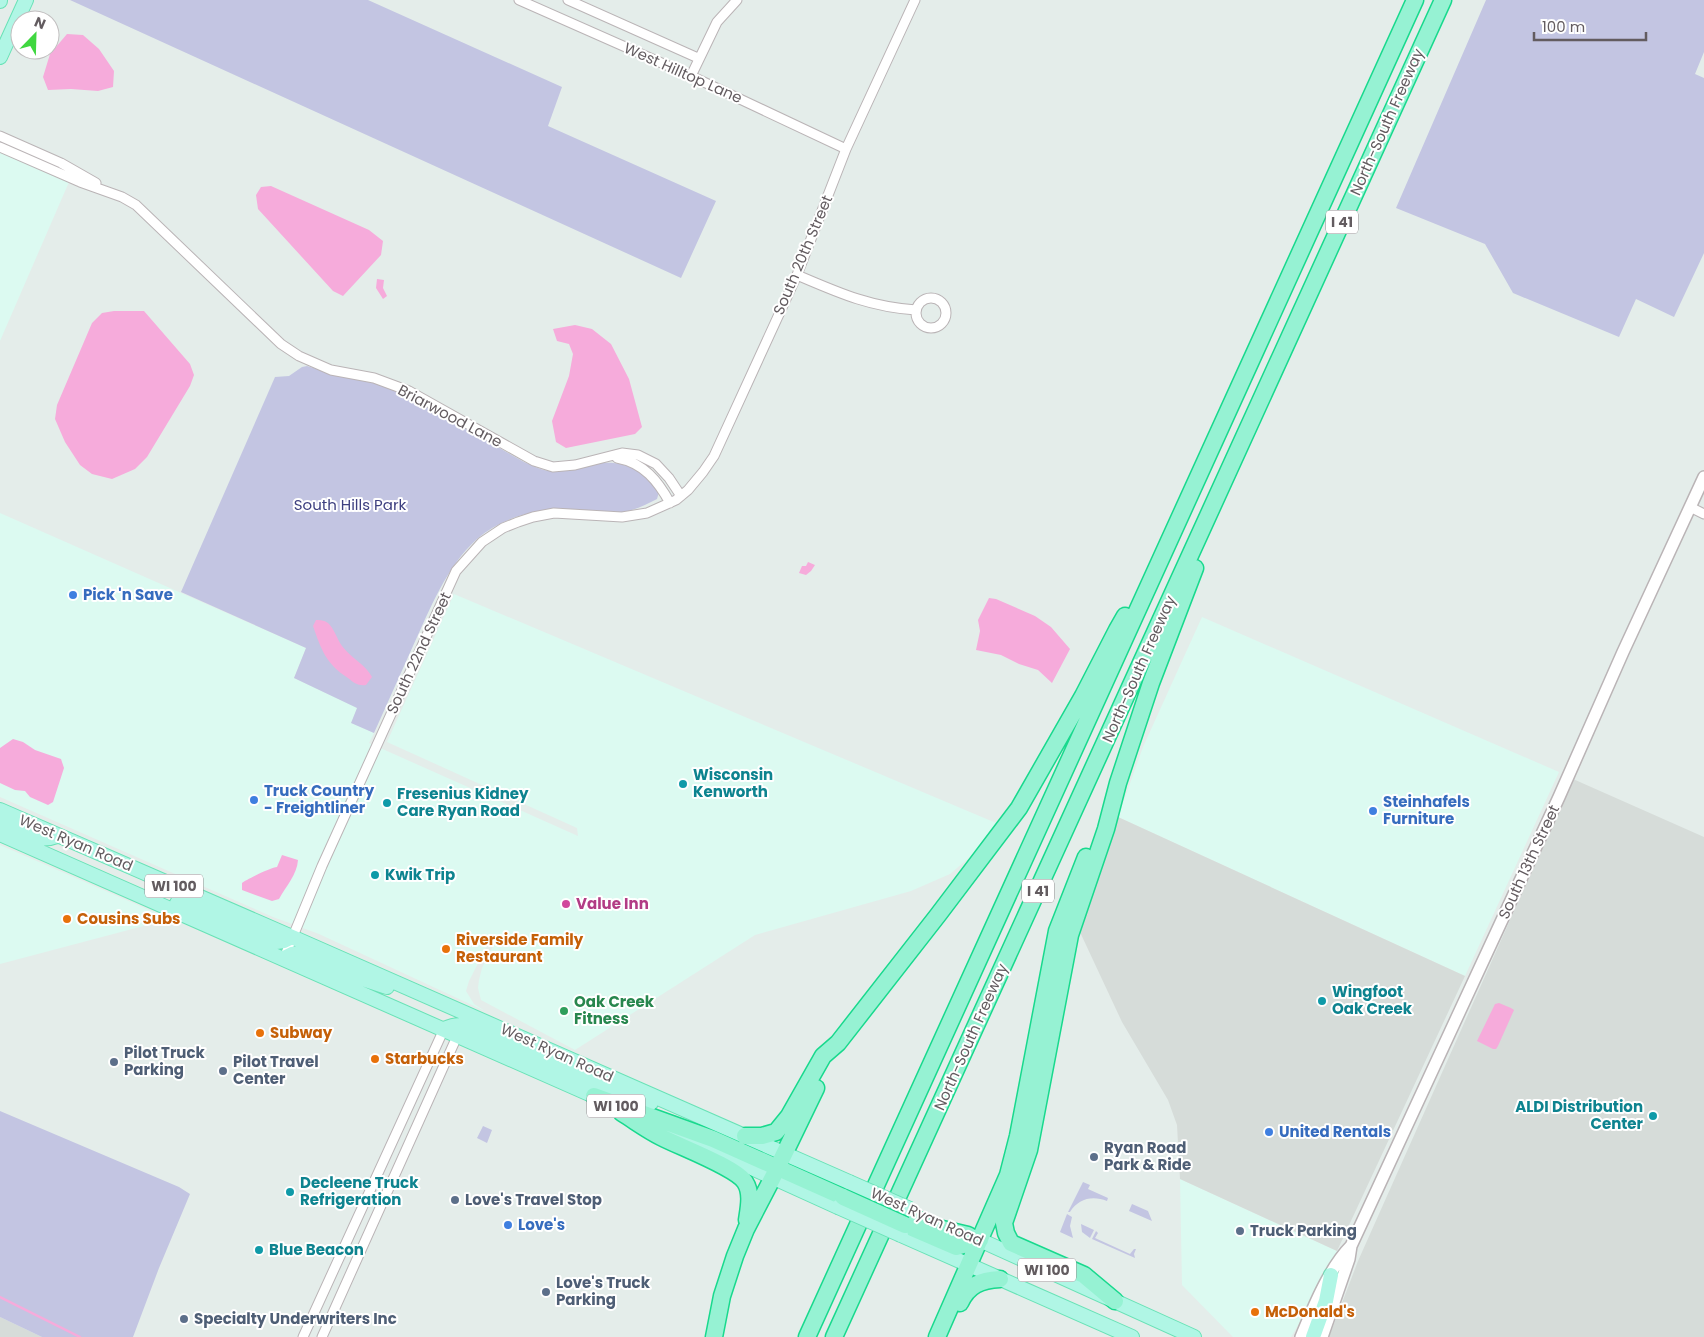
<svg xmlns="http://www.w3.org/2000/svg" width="1704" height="1337" viewBox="0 0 1704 1337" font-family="Poppins,sans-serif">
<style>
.commercial{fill:#dcfaf1}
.industrial{fill:#d6dcd9}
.green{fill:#c3c5e2}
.water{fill:#f6abdb}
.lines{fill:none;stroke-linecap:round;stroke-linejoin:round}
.stream{stroke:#f6abdb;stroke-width:2.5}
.minor-casing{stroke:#bab4b6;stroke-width:11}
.tertiary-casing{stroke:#bab4b6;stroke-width:14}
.primary-casing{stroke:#68e2b6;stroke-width:16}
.motorway-casing{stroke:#18d98d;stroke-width:19}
.minor{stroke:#fff;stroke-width:9}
.tertiary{stroke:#fff;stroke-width:11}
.primary{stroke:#b0f6e5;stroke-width:14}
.motorway{stroke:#96f2d3;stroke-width:16}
.primary-bridge-casing{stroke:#68e2b6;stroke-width:16;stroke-linecap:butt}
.motorway-bridge-casing{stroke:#18d98d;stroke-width:19;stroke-linecap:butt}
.primary-bridge{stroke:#b0f6e5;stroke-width:14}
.motorway-bridge{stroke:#96f2d3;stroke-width:16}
.shop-dot{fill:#3f7fe0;stroke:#fff;stroke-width:2}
.culture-dot{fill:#0f9aa8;stroke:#fff;stroke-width:2}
.hotel-dot{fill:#d1479c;stroke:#fff;stroke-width:2}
.food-dot{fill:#e8710a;stroke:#fff;stroke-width:2}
.leisure-dot{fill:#2e9e5b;stroke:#fff;stroke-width:2}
.service-dot{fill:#5c6f8a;stroke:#fff;stroke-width:2}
.labels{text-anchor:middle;stroke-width:4;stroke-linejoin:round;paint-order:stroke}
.shield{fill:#fff;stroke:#928d90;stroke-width:1}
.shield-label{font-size:14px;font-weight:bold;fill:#635c60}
.street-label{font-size:15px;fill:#635c60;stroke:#fff}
.park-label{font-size:15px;fill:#3e4080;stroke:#fff}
.shop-label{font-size:15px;font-weight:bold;fill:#366cbe;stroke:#fff;text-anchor:start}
.culture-label{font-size:15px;font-weight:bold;fill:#0d838f;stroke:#fff;text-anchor:start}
.hotel-label{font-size:15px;font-weight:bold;fill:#b23c85;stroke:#fff;text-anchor:start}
.food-label{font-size:15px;font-weight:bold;fill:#c56008;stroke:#fff;text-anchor:start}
.leisure-label{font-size:15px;font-weight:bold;fill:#27864d;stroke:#fff;text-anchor:start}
.service-label{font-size:15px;font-weight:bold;fill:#4e5e75;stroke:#fff;text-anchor:start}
</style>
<rect width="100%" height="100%" fill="#e4edea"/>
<path class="commercial" d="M0 151 69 182 0 341Z
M0 513 306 648 294 678 358 708 352 723 374 733 369 743 578 836 577 828 387 742 454 594 996 823 971 856 950 874 911 891 755 935 575 1050 481 1000 478 988 479 980 482 968 497 938 492 936 469 981 466 991 474 1004 485 1011 319 934 273 917 0 797Z
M1202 617 1559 772 1465 976 1118 817 1143 747Z
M0 845 170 919 0 964Z
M1180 1179 1337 1251 1307 1310 1291 1337H1233L1182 1285Z"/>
<path class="industrial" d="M1573 779 1704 837V1337H1329L1358 1261Z
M1118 817 1465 976 1337 1251 1180 1179 1177 1125 1168 1100 1122 1022 1079 930Z
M0 1317 42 1337H0Z"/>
<path class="green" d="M70 0H368L562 87 548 126 716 201 681 278Z
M1486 0H1704V52L1695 74 1704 78V253L1674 317 1636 299 1619 337 1513 293 1485 244 1396 208Z
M307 366 342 377 367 381 398 391 524 462C533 466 542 471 553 471 568 472 581 466 595 464 622 459 644 470 659 492L657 499C645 505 631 512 618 513 593 514 567 507 542 511 519 514 495 523 477 539 446 567 430 609 413 646 400 675 387 704 374 733L351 723 357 708 294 678 306 648 181 592 275 377 289 376 302 367Z
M0 1111 179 1187 190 1194 159 1268 133 1337H42L0 1317Z
M483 1126 492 1130 487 1143 477 1138Z
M1083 1182 1090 1185 1088 1189 1108 1198 1107 1201C1092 1195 1078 1199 1070 1212H1068Z
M1132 1204 1148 1211 1152 1221 1129 1211Z
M1067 1214 1072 1217 1070 1226 1073 1238 1060 1232Z
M1081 1224 1094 1230 1090 1238 1082 1232Z
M1096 1231 1098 1233 1095 1238 1130 1254 1134 1249H1136L1134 1254 1135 1258 1092 1239Z"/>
<path class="water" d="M67 34 83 35 99 49 114 71 113 87 98 91 71 89 48 90 43 77 50 54Z
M271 186 369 230 383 241 381 255 343 296 333 291 258 209 256 195 261 187Z
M377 279 384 280 383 288 387 296 383 299 376 288Z
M114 311H144L190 364 194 375 190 386 147 457 135 469 112 479 92 474 80 465 65 442 55 419 57 405 92 323 102 313Z
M575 325 592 329 611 344 629 379 642 427 635 434 566 448 556 442 552 421 569 376 573 354 569 344 557 341 553 329Z
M808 562 815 565 811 571 806 575 799 573 802 566H806Z
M989 598 996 599 1035 616 1051 627 1070 649 1052 683 1038 670 1019 664 1001 655 976 650 980 631 978 620Z
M316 620C320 620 324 620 328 623 334 628 337 639 342 646 351 658 366 665 372 677L366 685C358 686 354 683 348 678 326 664 321 649 313 626Z
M13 739 23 742 35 750 61 759 64 768 53 802 48 805 30 797 25 791 15 790 0 783V748Z
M282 855 298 860C297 875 286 886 279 899L272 901 242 890V883C245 880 272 867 277 867Z
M1499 1003 1511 1008 1514 1010 1498 1046 1496 1049H1493L1477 1041 1495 1004Z"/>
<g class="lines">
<path class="stream" d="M0 1297 80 1337"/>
<defs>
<path id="minor" d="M519 0 691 76 846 149
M568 0 698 58
M691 76 717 22 737 0
M0 136 61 163 96 183
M0 147 80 182 122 197 136 205 281 344 299 356 331 370 374 378 409 391 534 461 553 467 575 465 622 453 638 455 656 464 669 478 681 496
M797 275C839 293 870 307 916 310
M916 313a15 15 0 1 1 30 0a15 15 0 1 1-30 0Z
M617 458C644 463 658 481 670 503
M1690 507 1704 514
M284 958 322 866 456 571 482 542 503 528 518 522 533 517 554 513 622 517 647 513 676 500 688 490 703 472 714 456 797 275 846 149 915 0
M303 1337 444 1029
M322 1337 459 1032"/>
<path id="tertiary" d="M1301 1337C1313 1308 1329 1268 1351 1246L1559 797 1623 652 1704 477
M1322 1337 1349 1259 1351 1246"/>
<path id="primary" d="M0 1V0
M0 57 26 0
M0 810 292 937 849 1182
M0 823C18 831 37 844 57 836
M0 834 603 1100
M177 903 203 911 276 942 284 941 292 937
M284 958 292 954 299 953 357 977 387 987
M444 1029C458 1023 463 1025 477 1030L619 1093 651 1103
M668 1130 838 1207
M901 1235 1132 1337
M971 1236 1194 1337
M1313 1337 1326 1301 1331 1275"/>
<path id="motorway" d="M594 1096 713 1139 843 1197
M622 1113C635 1121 647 1130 661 1137 680 1147 735 1167 745 1182 752 1193 749 1207 747 1220
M745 1136H762L776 1132 789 1116 823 1056 838 1043 938 915 1019 808 1083 696 1117 630 1125 616
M917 1219 934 1227 968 1235
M905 1225 956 1247 980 1240
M1115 1301 1084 1275 1011 1243 1006 1233 1004 1223 1029 1150 1070 935 1106 829 1118 783 1151 683 1195 568
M960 1303C968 1285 981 1280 1000 1279
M714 1337 722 1296 735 1256 746 1229 773 1177 816 1088
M807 1337 1415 0
M834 1337 1443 0
M937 1337 1008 1175 1018 1136 1057 931 1086 857"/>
</defs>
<use href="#minor" class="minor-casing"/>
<use href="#tertiary" class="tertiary-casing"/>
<use href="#primary" class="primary-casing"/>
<use href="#motorway" class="motorway-casing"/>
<use href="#minor" class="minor"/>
<use href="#tertiary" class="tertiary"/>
<use href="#primary" class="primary"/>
<use href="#motorway" class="motorway"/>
<defs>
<path id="primary-bridge" d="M849 1182 910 1209
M838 1207 901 1235"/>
<path id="motorway-bridge" d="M843 1197 905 1225"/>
</defs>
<use href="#primary-bridge" class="primary-bridge-casing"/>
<use href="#motorway-bridge" class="motorway-bridge-casing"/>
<use href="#primary-bridge" class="primary-bridge"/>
<use href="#motorway-bridge" class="motorway-bridge"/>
</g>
<g class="shop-dot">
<circle cx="73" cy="595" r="5"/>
<circle cx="254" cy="800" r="5"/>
<circle cx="1373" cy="811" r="5"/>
<circle cx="1269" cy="1132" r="5"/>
<circle cx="508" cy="1225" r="5"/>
</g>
<g class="culture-dot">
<circle cx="683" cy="784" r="5"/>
<circle cx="387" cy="803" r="5"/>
<circle cx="375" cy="875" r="5"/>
<circle cx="1322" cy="1001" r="5"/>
<circle cx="1653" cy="1116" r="5"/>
<circle cx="290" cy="1192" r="5"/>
<circle cx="259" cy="1250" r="5"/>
</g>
<circle class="hotel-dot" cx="566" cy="904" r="5"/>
<g class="food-dot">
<circle cx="67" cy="919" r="5"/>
<circle cx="446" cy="949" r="5"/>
<circle cx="260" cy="1033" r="5"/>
<circle cx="375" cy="1059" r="5"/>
<circle cx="1255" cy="1312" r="5"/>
</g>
<circle class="leisure-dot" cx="564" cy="1011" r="5"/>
<g class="service-dot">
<circle cx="114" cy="1062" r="5"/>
<circle cx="223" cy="1071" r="5"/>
<circle cx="1094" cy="1157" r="5"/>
<circle cx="455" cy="1200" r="5"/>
<circle cx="1240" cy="1231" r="5"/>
<circle cx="546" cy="1292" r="5"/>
<circle cx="184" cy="1319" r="5"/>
</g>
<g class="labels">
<g class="shield">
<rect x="1326" y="210.5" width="32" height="23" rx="4"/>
<rect x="145" y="874.5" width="58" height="23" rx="4"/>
<rect x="1022" y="879.5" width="32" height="23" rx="4"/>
<rect x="587" y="1094.5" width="58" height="23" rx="4"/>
<rect x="1018" y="1258.5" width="58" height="23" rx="4"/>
</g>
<g class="shield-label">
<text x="1342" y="227">I 41</text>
<text x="174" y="891">WI 100</text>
<text x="1038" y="896">I 41</text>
<text x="616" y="1111">WI 100</text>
<text x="1047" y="1275">WI 100</text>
</g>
<g class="street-label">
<text transform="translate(683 73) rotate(24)" y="5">West Hilltop Lane</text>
<text transform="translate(1387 122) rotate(-66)" y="5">North-South Freeway</text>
<text transform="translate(803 255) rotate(-67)" y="5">South 20th Street</text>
<text transform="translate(450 416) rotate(28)" y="5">Briarwood Lane</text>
<text transform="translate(419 653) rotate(-65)" y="5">South 22nd Street</text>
<text transform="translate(1139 669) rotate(-66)" y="5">North-South Freeway</text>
<text transform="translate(76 843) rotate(23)" y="5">West Ryan Road</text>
<text transform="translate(1529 862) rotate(-65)" y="5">South 13th Street</text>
<text transform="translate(971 1037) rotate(-66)" y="5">North-South Freeway</text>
<text transform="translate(557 1053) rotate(24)" y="5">West Ryan Road</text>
<text transform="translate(927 1217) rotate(24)" y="5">West Ryan Road</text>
</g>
<g class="park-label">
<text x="350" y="510">South Hills Park</text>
</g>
<g class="shop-label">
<text x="83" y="600">Pick 'n Save</text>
<text x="264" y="796">Truck Country<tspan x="264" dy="17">- Freightliner</tspan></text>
<text x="1383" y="807">Steinhafels<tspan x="1383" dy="17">Furniture</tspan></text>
<text x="1279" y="1137">United Rentals</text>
<text x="518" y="1230">Love's</text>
</g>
<g class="culture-label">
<text x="693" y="780">Wisconsin<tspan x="693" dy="17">Kenworth</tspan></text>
<text x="397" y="799">Fresenius Kidney<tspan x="397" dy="17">Care Ryan Road</tspan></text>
<text x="385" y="880">Kwik Trip</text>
<text x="1332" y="997">Wingfoot<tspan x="1332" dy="17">Oak Creek</tspan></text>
<text x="1643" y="1112" text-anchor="end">ALDI Distribution<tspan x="1643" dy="17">Center</tspan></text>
<text x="300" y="1188">Decleene Truck<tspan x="300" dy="17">Refrigeration</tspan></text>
<text x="269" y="1255">Blue Beacon</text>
</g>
<g class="hotel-label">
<text x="576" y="909">Value Inn</text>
</g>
<g class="food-label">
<text x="77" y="924">Cousins Subs</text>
<text x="456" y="945">Riverside Family<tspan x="456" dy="17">Restaurant</tspan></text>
<text x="270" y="1038">Subway</text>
<text x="385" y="1064">Starbucks</text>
<text x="1265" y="1317">McDonald's</text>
</g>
<g class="leisure-label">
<text x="574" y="1007">Oak Creek<tspan x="574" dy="17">Fitness</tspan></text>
</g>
<g class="service-label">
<text x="124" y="1058">Pilot Truck<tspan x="124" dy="17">Parking</tspan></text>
<text x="233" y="1067">Pilot Travel<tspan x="233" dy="17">Center</tspan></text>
<text x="1104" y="1153">Ryan Road<tspan x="1104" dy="17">Park &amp; Ride</tspan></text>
<text x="465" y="1205">Love's Travel Stop</text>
<text x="1250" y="1236">Truck Parking</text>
<text x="556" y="1288">Love's Truck<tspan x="556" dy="17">Parking</tspan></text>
<text x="194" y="1324">Specialty Underwriters Inc</text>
</g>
</g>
<g transform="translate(35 35) rotate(23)"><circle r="24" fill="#ffffff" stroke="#c1bebf"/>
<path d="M0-4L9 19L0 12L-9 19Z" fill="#40d740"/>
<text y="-8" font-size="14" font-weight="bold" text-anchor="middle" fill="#635c60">N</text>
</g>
<path d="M1534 32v8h112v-8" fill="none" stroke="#635c60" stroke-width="2.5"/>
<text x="1542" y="32" font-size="15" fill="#635c60" stroke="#ffffff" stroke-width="4" paint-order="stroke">100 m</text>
</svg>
